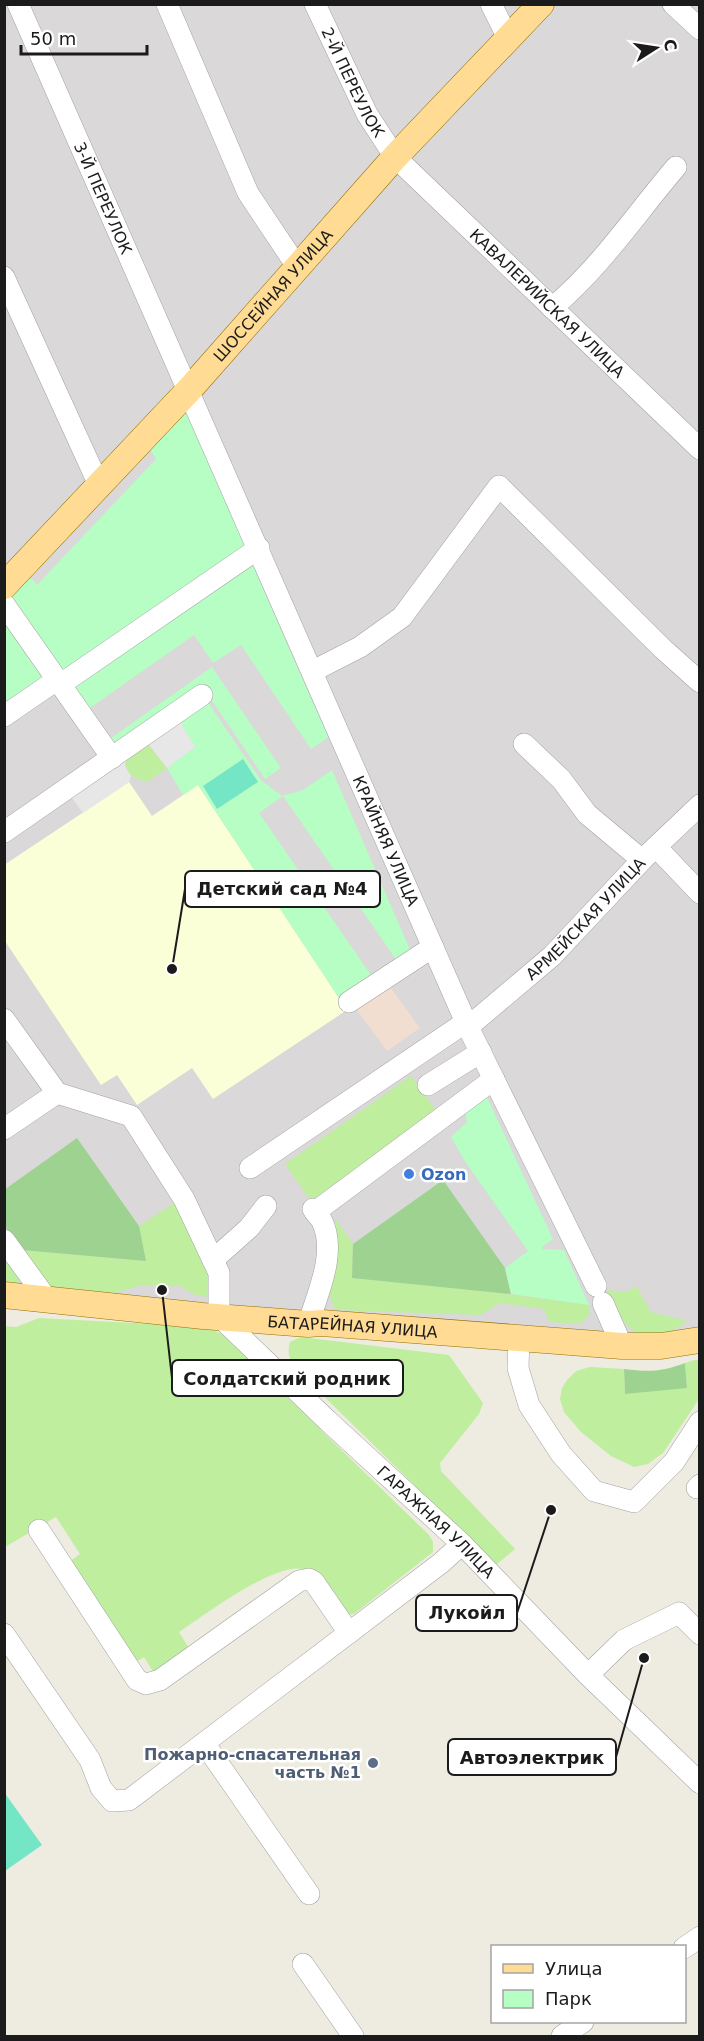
<svg xmlns="http://www.w3.org/2000/svg" width="704" height="2041" viewBox="0 0 704 2041" font-family="'DejaVu Sans',sans-serif">
<style>
.residential{fill:#dad8d8}
.education{fill:#fbffd8}
.military{fill:#f2ddd1}
.grass{fill:#bfee9f}
.forest{fill:#9dd290}
.park{fill:#b6fec3}
.pitch{fill:#75e6c5}
.parking{fill:#e7e7e7}
.lines{fill:none;stroke-linecap:round;stroke-linejoin:round}
.minor-casing{stroke:#a2a2a2;stroke-width:22}
.major-casing{stroke:#937000;stroke-width:27}
.minor{stroke:#fff;stroke-width:21}
.major{stroke:#ffdb94;stroke-width:26}
.shop-dot{fill:#3f7fe0;stroke:#fff;stroke-width:2}
.service-dot{fill:#5c6f8a;stroke:#fff;stroke-width:2}
.labels{text-anchor:middle;stroke-width:5;stroke-linejoin:round;paint-order:stroke}
.street-label{font-size:16px;fill:#1b1b1b;stroke:#fff}
.shop-label{font-size:16px;font-weight:bold;fill:#366cbe;stroke:#fff;text-anchor:start}
.service-label{font-size:16px;font-weight:bold;fill:#4e5e75;stroke:#fff;text-anchor:end}
.leader{fill:none;stroke:#1b1b1b;stroke-width:2}
.callout-dot{fill:#1b1b1b;stroke:#fff;stroke-width:2}
.callout{fill:#fff;stroke:#1b1b1b;stroke-width:2}
.callout-label{font-size:18px;text-anchor:middle;font-weight:bold;fill:#1b1b1b}
</style>
<rect width="100%" height="100%" fill="#eeebe0"/>
<path class="residential" d="M4 5H699V1340L5 1295Z"/>
<path class="education" d="M129 782 152 816 198 785 347 1010 213 1099 192 1068 137 1105 117 1075 101 1085 5 941 4 865Z"/>
<path class="military" d="M388 984 420 1028 387 1051 356 1009Z"/>
<path class="grass" d="M147 743 167 768 147 782C135 779 124 774 125 759Z
M411 1076 437 1112 311 1201 285 1164Z
M179 1200 210 1266 212 1287 206 1297 193 1294 180 1286H138L115 1293 53 1288 41 1279H22L17 1283H5L4 1226 22 1250 145 1261 139 1226Z
M335 1219 353 1244 352 1278 469 1289 589 1305 590 1315 579 1324 549 1322 544 1309 500 1303 480 1315 335 1310 330 1296Z
M636 1286 651 1312 687 1321C671 1334 647 1343 629 1327 618 1319 612 1302 606 1290L626 1292Z
M39 1318 208 1327 223 1335 429 1535 433 1542V1552L354 1614 347 1615C337 1602 323 1582 310 1572 285 1553 202 1617 179 1632L192 1653 157 1678 144 1657 131 1665 65 1565 80 1554 56 1517 5 1547 4 1326 16 1327Z
M301 1337 449 1355 483 1403 479 1414 440 1463 441 1471 515 1549 496 1565 294 1367C289 1358 287 1353 290 1342Z
M694 1360H699V1399L663 1453 648 1464 634 1467 611 1456 581 1432 564 1412 560 1399 562 1388 567 1380 576 1371 590 1367 624 1369 625 1394 687 1387 685 1363Z"/>
<path class="forest" d="M77 1138 139 1226 146 1261 22 1250 5 1226 4 1190Z
M443 1180 505 1268 511 1294 352 1278 353 1244Z
M685 1363 687 1388 625 1394 624 1369C648 1372 662 1372 685 1363Z"/>
<path class="park" d="M179 412 187 414 198 424 246 551 64 679 11 599 10 593 28 577 33 580 37 585 156 459 149 447Z
M251 561 328 737 311 749 241 645 213 663 194 635 87 710 69 683Z
M5 617 49 679 5 710Z
M212 667 281 768 265 779 204 689 118 749 111 738Z
M207 701 261 780 282 796 303 790 332 770 411 952 397 963 395 958 283 796 259 813 371 975 339 998 198 785 183 795 167 768 195 747 180 722Z
M485 1093 553 1239 542 1247 543 1250 549 1249 564 1250 589 1305 511 1294 505 1268 528 1251 466 1163 451 1137 467 1122 464 1106Z"/>
<path class="pitch" d="M243 759 258 782 217 809 203 786Z
M4 1792 42 1845 5 1871H4Z"/>
<path class="parking" d="M180 722 195 747 167 768 143 737Z
M126 759 125 766 131 776 129 782 83 813 66 790Z"/>
<g class="lines">
<defs>
<g id="minor">
<path id="s1" d="M18 4 468 1027 596 1286"/>
<path d="M167 4 248 193 298 268"/>
<path id="s2" d="M315 4 367 114 395 157 700 449"/>
<path d="M491 4 509 40"/>
<path d="M673 4 700 29"/>
<path d="M4 277 99 485"/>
<path d="M552 308C601 267 635 215 676 167"/>
<path d="M4 604 112 758"/>
<path d="M313 671 360 647 402 617 499 486 663 649 700 682"/>
<path d="M61 684 259 548"/>
<path d="M4 716 58 679"/>
<path d="M524 744 561 779 587 814 642 860"/>
<path d="M4 832 202 695"/>
<path d="M656 847 700 893"/>
<path d="M349 1002 433 947"/>
<path d="M4 1019 57 1093"/>
<path id="s3" d="M468 1027 552 956 642 860 700 805"/>
<path d="M428 1085 481 1052"/>
<path id="s4" d="M4 1129 57 1093 131 1116 184 1199 219 1273V1316L328 1421 462 1544 588 1675 700 1783"/>
<path d="M250 1168 466 1022"/>
<path d="M315 1212 494 1079"/>
<path d="M4 1240 46 1298"/>
<path d="M213 1260 249 1228 266 1206"/>
<path d="M603 1303 622 1346"/>
<path d="M308 1324C318 1293 337 1252 322 1221 320 1217 315 1213 313 1209"/>
<path d="M519 1340 518 1368 529 1405 561 1454 594 1491 634 1502 674 1462 700 1422"/>
<path d="M697 1488 700 1485"/>
<path d="M39 1530 137 1680 146 1684 160 1680 299 1581 309 1579 314 1582 349 1633"/>
<path d="M4 1634 90 1760 101 1788 112 1801 129 1800 441 1563 462 1544"/>
<path d="M588 1675 624 1640 679 1613 700 1634"/>
<path d="M204 1743 309 1894"/>
<path d="M684 1948 700 1937"/>
<path d="M303 1964 353 2036"/>
<path d="M562 2036 583 2022"/>
</g>
<g id="major">
<path id="s5" d="M4 586 189 390 395 157 541 4"/>
<path id="s6" d="M4 1295 203 1316 308 1324 322 1323 622 1346H661L700 1340"/>
</g>
</defs>
<use href="#minor" class="minor-casing"/>
<use href="#major" class="major-casing"/>
<use href="#minor" class="minor"/>
<use href="#major" class="major"/>
</g>
<circle class="shop-dot" cx="409" cy="1174" r="6"/>
<circle class="service-dot" cx="373" cy="1763" r="6"/>
<g class="labels">
<g class="street-label">
<text dy="6" stroke="none"><textPath href="#s2" startOffset="87">2-Й ПЕРЕУЛОК</textPath></text>
<text dy="6" stroke="none"><textPath href="#s1" startOffset="212">3-Й ПЕРЕУЛОК</textPath></text>
<text dy="6" stroke="none"><textPath href="#s5" startOffset="396">ШОССЕЙНАЯ УЛИЦА</textPath></text>
<text dy="6" stroke="none"><textPath href="#s2" startOffset="384">КАВАЛЕРИЙСКАЯ УЛИЦА</textPath></text>
<text dy="6" stroke="none"><textPath href="#s1" startOffset="914">КРАЙНЯЯ УЛИЦА</textPath></text>
<text dy="6" stroke="none"><textPath href="#s3" startOffset="160">АРМЕЙСКАЯ УЛИЦА</textPath></text>
<text dy="6" stroke="none"><textPath href="#s6" startOffset="350">БАТАРЕЙНАЯ УЛИЦА</textPath></text>
<text dy="6" stroke="none"><textPath href="#s4" startOffset="664">ГАРАЖНАЯ УЛИЦА</textPath></text>
</g>
<g class="shop-label">
<text x="421" y="1180">Ozon</text>
</g>
<g class="service-label">
<text x="361" y="1760">Пожарно-спасательная<tspan x="361" dy="18">часть №1</tspan></text>
</g>
</g>
<path class="leader" d="M172 969L185 889M162 1290L172 1378M551 1510L517 1613M644 1658L616 1757"/>
<g class="callout-dot">
<circle cx="172" cy="969" r="6"/>
<circle cx="162" cy="1290" r="6"/>
<circle cx="551" cy="1510" r="6"/>
<circle cx="644" cy="1658" r="6"/>
</g>
<g class="callout">
<rect x="185" y="871" width="195" height="36" rx="6"/>
<rect x="172" y="1360" width="231" height="36" rx="6"/>
<rect x="416" y="1595" width="101" height="36" rx="6"/>
<rect x="448" y="1739" width="168" height="36" rx="6"/>
</g>
<g class="callout-label">
<text x="282" y="895">Детский сад №4</text>
<text x="287" y="1385">Солдатский родник</text>
<text x="467" y="1619">Лукойл</text>
<text x="532" y="1764">Автоэлектрик</text>
</g>
<rect width="704" height="2041" fill="none" stroke="#1b1b1b" stroke-width="12"/>
<rect x="491" y="1945" width="195" height="78" fill="#ffffff" stroke="#a4a4a4" stroke-width="1.5"/>
<rect x="503" y="1964" width="30" height="9" fill="#ffdb94" stroke="#a4a4a4" stroke-width="1.5"/>
<text x="545" y="1975" font-size="18" fill="#1b1b1b">Улица</text>
<rect x="503" y="1990" width="30" height="18" fill="#b6fec3" stroke="#a4a4a4" stroke-width="1.5"/>
<text x="545" y="2005" font-size="18" fill="#1b1b1b">Парк</text>
<g transform="translate(656 48) rotate(78)" stroke="#ffffff" stroke-width="4.5" paint-order="stroke">
<path d="M0-4.5L10 22L0 15L-10 22Z" fill="#1b1b1b"/>
<text y="-9" font-size="16" font-weight="bold" text-anchor="middle" fill="#1b1b1b">С</text>
</g>
<path d="M21 45v9h126v-9" fill="none" stroke="#1b1b1b" stroke-width="3"/>
<text x="30" y="45" font-size="18" fill="#1b1b1b" stroke="#ffffff" stroke-width="4.5" paint-order="stroke">50 m</text>
</svg>
